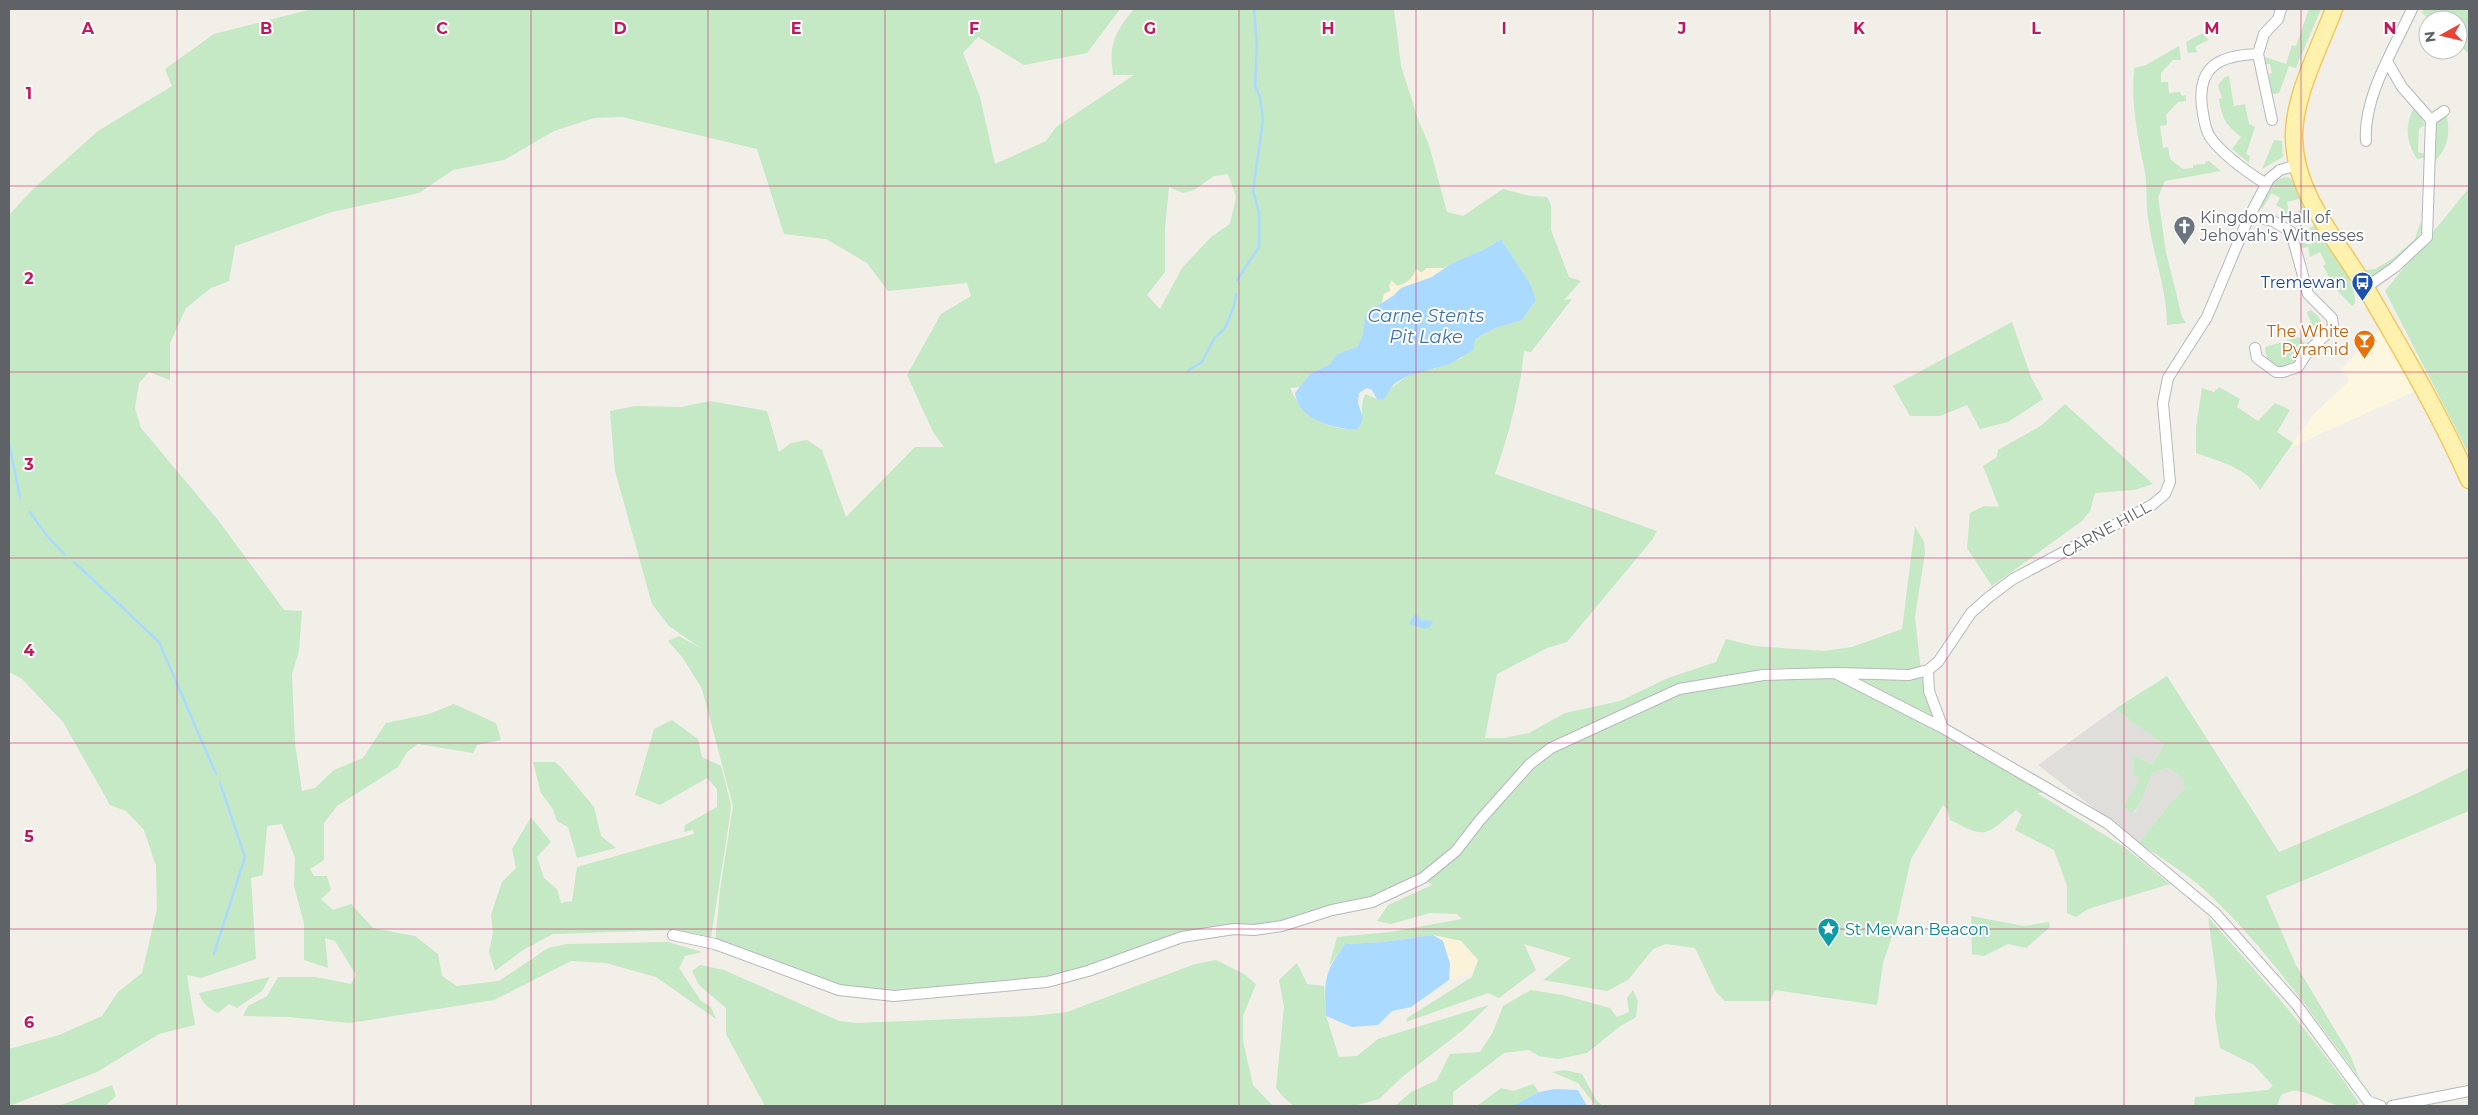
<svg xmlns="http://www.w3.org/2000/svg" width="2478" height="1115" viewBox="0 0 2478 1115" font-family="Montserrat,sans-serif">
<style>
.commercial{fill:#fef7e0}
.industrial{fill:#e0deda}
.green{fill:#c5e8c5;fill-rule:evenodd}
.sand{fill:#fbf3d9}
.water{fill:#aadaff}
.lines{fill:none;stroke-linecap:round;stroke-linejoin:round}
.stream{stroke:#aadaff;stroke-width:2.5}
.street-casing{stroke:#b5b8bc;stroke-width:12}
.primary-casing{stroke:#f2c960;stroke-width:19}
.street{stroke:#fff;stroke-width:10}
.primary{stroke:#fff2af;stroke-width:16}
.grid{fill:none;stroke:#c2185b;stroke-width:1;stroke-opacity:0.55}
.labels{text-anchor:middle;stroke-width:4;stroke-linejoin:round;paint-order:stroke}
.worship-label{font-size:16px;fill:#5b616d;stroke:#fff;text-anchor:start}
.transit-label{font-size:16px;fill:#164399;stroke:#fff;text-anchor:end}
.food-label{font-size:16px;fill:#c56008;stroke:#fff;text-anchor:end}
.street-label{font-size:16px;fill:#5f6368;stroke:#fff}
.culture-label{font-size:16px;fill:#0d838f;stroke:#fff;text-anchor:start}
.water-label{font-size:18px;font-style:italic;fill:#4174aa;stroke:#fff}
.grid-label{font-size:16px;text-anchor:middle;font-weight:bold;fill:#c2185b;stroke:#fff;stroke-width:4;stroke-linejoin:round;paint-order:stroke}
</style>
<rect width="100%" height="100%" fill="#f1efe8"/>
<path class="commercial" d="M2382 327 2418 390 2289 448 2315 413 2350 380 2341 369Z"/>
<path class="industrial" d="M2115 709 2164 745 2152 764 2134 755 2141 779 2123 807 2134 813 2142 800 2152 773 2168 768 2182 778 2185 788 2166 808 2139 843 2038 765Z"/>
<path class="green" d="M312 9H1120L1087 53 1024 65 978 37 963 53 980 97 995 164 1046 141 1056 127 1134 75H1113C1109 44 1114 33 1134 9H1394L1401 66 1419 122 1429 145 1447 212 1463 216 1503 189 1530 196 1547 197 1551 205V230L1569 277 1581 281 1564 300 1572 299 1531 352 1524 351C1520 393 1509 433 1495 474L1657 531 1652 540 1567 642 1547 648 1497 674 1485 738H1504L1529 733 1565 713 1620 701 1668 678 1716 662 1726 639 1755 646 1824 651 1852 647 1902 629 1915 526 1924 542 1925 553 1915 617 1921 671 1943 728 2053 792 2037 793 2124 847 2170 884 2088 909 2076 917 2067 913V886L2054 850 2015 830 2022 815 2016 810C1985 836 1987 839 1950 820L1947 809 1943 805 1911 859 1896 925 1883 963 1877 1005 1775 990 1770 1001H1725L1716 992 1695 948 1666 944 1653 949 1628 980 1607 991 1543 980 1571 958 1524 944 1536 970 1499 998 1488 993 1406 1022 1407 1018 1472 977 1478 960 1461 941 1433 935 1384 942 1345 944 1329 966 1337 937 1390 932 1462 919 1457 914 1430 913 1391 924 1377 921 1388 905 1432 885 1423 878 1372 902 1301 921 1182 937 1047 982 926 992 839 990 715 944 720 890 733 806 702 689 683 658 668 641 679 636 702 649 669 626 652 604 615 471 610 411 635 406 681 407 710 401 767 411 779 452 791 443 807 440 822 450 846 517 915 447H944L933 432 907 375 941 314 971 296 967 283 888 291 867 263 826 239 784 234 757 149 622 117 594 118 554 131 504 160 453 170 419 193 332 212 235 246 229 281 211 288 186 308 170 343V380L149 372 139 383 135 408 141 428 218 520 284 610 302 611 299 651 292 674 295 743 302 791 315 788 334 770 363 758 386 723 429 714 454 704 496 723 501 740 477 745 473 753 418 744 407 752 398 767 337 806 324 823V860L310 869 314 876H327L331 890 321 899 333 910 351 904 373 928 415 936 438 954 442 976 457 986 499 981 548 948 567 944 668 942 702 952 685 956 679 968 701 1001 711 1007 716 1019 656 977 606 963 571 961 494 1000 350 1023 288 1017 243 1016 248 1006 267 996 278 977H316L351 984 356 975 335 941 325 938 328 968 304 960V923L294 886 295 858 282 824 267 826 263 875 251 878 256 959 201 978 187 975 195 1025 159 1034 97 1072 9 1106V1049L59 1035 102 1016 118 992 142 973 157 909 156 866 144 830 126 811 110 805 63 722 21 678 9 672V215L32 190 98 131 172 86 165 69 214 34ZM1228 174 1236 197 1230 224 1211 237 1182 268 1160 309 1147 295 1165 272V228L1169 187 1183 193 1194 190 1214 176ZM1501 239 1530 283 1536 300 1522 320 1493 329 1475 339 1462 358 1434 369 1419 371 1407 376 1377 399 1365 394C1359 409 1365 415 1357 430 1324 428 1304 419 1290 388L1300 387 1310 374 1330 364 1337 354 1357 347 1362 337 1366 313 1382 303 1384 294 1390 291 1389 285 1392 281 1397 286 1406 284 1427 268H1443L1485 249ZM1772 668 1829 669 1886 692 1888 698 1832 678 1763 674Z
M2309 9H2321L2296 68 2289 66 2279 93 2272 94 2269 74 2272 73 2270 64H2266L2265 57 2286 64 2292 45 2296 46Z
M2423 9H2469V54L2458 44V20H2430L2422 13Z
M2203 33 2208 40 2195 47 2197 52 2188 53 2186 42Z
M2179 46 2181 60H2173L2161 73V82H2168L2169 93 2180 92 2182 96 2186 95V101L2178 102 2166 115 2167 125 2160 126 2163 148 2168 147 2170 159 2183 169 2193 168V165L2205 164V162L2209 161 2221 171 2165 181 2158 197 2166 252 2182 317 2186 323 2167 325C2167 290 2154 258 2149 224 2145 205 2148 185 2144 167 2137 133 2131 103 2134 68L2146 65Z
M2229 76 2234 106 2245 104 2249 124 2255 127 2246 154 2250 156 2249 163 2232 149 2241 137C2225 124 2222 118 2219 99L2222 98 2218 85 2225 77Z
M2415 106 2425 125 2419 129 2418 152 2425 154 2424 158 2417 159C2406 141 2404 125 2415 106Z
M2447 117C2451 135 2446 154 2430 165L2435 119Z
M2274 140 2282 141 2283 157 2262 169Z
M2287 177 2291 179 2309 215 2301 220 2297 218 2296 212 2301 210 2299 199 2287 202 2289 213 2285 220 2278 218 2283 209 2276 205 2280 198 2272 193 2262 209 2261 206C2264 192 2272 179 2287 177Z
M2469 188V454L2385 291Z
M2420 223 2423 226 2417 240 2377 276 2366 277 2359 271 2375 269 2392 259 2415 239Z
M2315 225C2327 245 2356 279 2355 303L2352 306 2331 284 2332 282 2323 266 2326 264 2320 252 2310 257 2308 247 2302 248 2301 242 2311 245 2316 232 2308 229Z
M2311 310 2319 317 2322 325 2319 331 2312 326 2307 312Z
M2012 322 2031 377 2043 399 2008 422 1980 429 1967 405 1940 416H1910L1893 386Z
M2299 337 2307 346 2294 364 2280 367 2267 359 2265 347Z
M2219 387 2240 399 2237 407 2258 421 2275 403 2290 410 2277 432 2293 443 2260 490C2248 468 2218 461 2196 453V428L2202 388 2214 392Z
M2065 404 2153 484 2134 490 2095 493 2090 511 2082 521 1992 586 1967 548 1970 513 1984 506 1999 507 1983 466 1997 457 1998 450 2042 425Z
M2167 676 2279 852 2409 797 2469 768V811L2266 896 2296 965 2350 1055 2360 1079C2313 1016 2267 949 2210 895 2189 875 2163 859 2139 843L2166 808 2185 788 2182 778 2168 768 2152 773 2142 800 2133 813 2123 807 2140 779 2134 775V755L2152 764 2164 745 2115 709Z
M672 720 698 739 702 757 721 766 731 805 730 816 711 937 673 930 553 934 523 950 495 971 489 952 493 933 491 915 502 882 516 868 512 849 531 817 551 842 537 857 544 878 557 889 561 903 572 901 577 867 694 834 693 830 684 832 685 825 717 807V789L707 778 660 805 635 795 654 729Z
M533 762H555L561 767 594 807 601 836 616 848 577 858 568 827 557 821 553 809 541 793Z
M1971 916 2024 926 2049 922 2050 927 2026 948 2008 944 1984 956 1972 954Z
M2208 917C2261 977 2314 1036 2359 1103 2340 1115 2316 1092 2296 1091 2291 1090 2285 1093 2281 1095L2277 1106H2194L2195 1097 2268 1090 2273 1086 2254 1065 2220 1048 2215 1016 2217 983Z
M1216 960 1244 974 1256 984 1243 1016V1041L1253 1085 1273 1106H765L726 1034V1008L699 985 692 971 700 965 724 970 839 1021 857 1023 1033 1016 1067 1012 1195 964Z
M1297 963 1307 984 1324 986 1326 1016 1339 1057 1357 1056 1378 1039 1489 1005 1463 1030 1401 1078 1379 1099 1354 1106H1294L1283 1097 1276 1088 1284 1007 1279 980Z
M270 977 262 991 237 1008 229 1004 218 1013C209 1009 202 1003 199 993Z
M1531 990 1562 995 1610 1008 1617 1017 1629 1012 1627 998 1633 990 1638 1001 1636 1017 1619 1027 1587 1053 1558 1059 1539 1056 1529 1050 1504 1053 1453 1092V1106H1395L1411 1092 1437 1080 1450 1054 1480 1052 1493 1032 1503 1006Z
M1564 1070 1582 1074 1597 1101 1603 1106H1596L1578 1083 1552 1072Z
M1533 1084 1539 1092 1513 1106H1477L1501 1088 1514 1091Z
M112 1085 116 1096 105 1106H59Z"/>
<path class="sand" d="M1427 268H1443L1421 282 1401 288 1382 303 1384 294 1390 291 1391 280 1397 286C1407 283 1412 279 1416 269L1422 273Z
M1433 935 1461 941 1478 960 1472 973 1449 980 1450 964 1443 941Z"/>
<path class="water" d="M1501 239 1530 283 1536 300 1522 320 1493 329 1475 339 1473 350 1450 364 1407 376 1394 384 1383 400 1377 399 1372 390 1367 388 1359 393 1358 403 1363 419 1357 430C1334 428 1299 421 1295 393L1310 374 1330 364 1337 354 1357 347 1362 337 1366 313 1393 296 1401 288 1432 277 1451 264 1485 249Z
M1416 613 1420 620 1433 621 1430 627 1425 629 1409 624Z
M1433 935 1443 941 1450 964 1449 980 1411 1007 1392 1011 1378 1025 1352 1027 1326 1016C1324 980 1324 973 1345 944L1384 942Z
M1555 1089 1578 1090 1587 1106H1513L1539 1092Z"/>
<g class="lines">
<path class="stream" d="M1237 280 1259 247V212L1253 191 1263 120 1260 97 1255 86 1257 46 1254 9
M1189 370 1202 362 1214 339 1225 328 1234 306 1236 294
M9 443 20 497
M30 512 47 536 64 554
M74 562 159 642 216 774
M214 954 245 857 220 783"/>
<defs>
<path id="street" d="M2258 54C2220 55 2197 66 2202 107 2204 118 2204 127 2210 137 2223 155 2247 172 2266 184
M2388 63 2402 87 2431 120 2444 111
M2272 120 2258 54 2264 34 2278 19 2281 9
M2366 141C2363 97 2394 49 2412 9
M2250 216 2273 221 2291 232 2308 294 2332 318 2333 326 2330 331 2309 350 2298 367 2283 372H2276L2257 358 2255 348
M2365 288 2395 267 2427 237 2431 120
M1928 670 1929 691 1943 728
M1838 673 1909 675 1928 670 1938 662 1971 613 1989 597 2013 579 2152 505 2165 494 2170 482 2163 403 2168 378 2207 317 2248 219 2269 179 2280 170 2297 165
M673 935 715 944 839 990 894 996 1047 982 1088 971 1182 937 1234 929 1254 930 1282 926 1332 910 1372 902 1423 878 1456 851 1480 820 1530 764 1551 748 1679 689 1763 675 1835 673 1943 728 2107 823 2215 913 2296 1004 2368 1101 2381 1106
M2392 1106 2469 1091"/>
<path id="primary" d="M2334 9C2320 47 2293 97 2294 138 2295 196 2339 242 2367 290 2403 352 2440 414 2469 480"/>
</defs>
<use href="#street" class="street-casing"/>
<use href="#primary" class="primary-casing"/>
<use href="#street" class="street"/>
<use href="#primary" class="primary"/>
</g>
<path class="grid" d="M177 9V1106M354 9V1106M531 9V1106M708 9V1106M885 9V1106M1062 9V1106M1239 9V1106M1416 9V1106M1593 9V1106M1770 9V1106M1947 9V1106M2124 9V1106M2301 9V1106M9 186H2469M9 372H2469M9 558H2469M9 743H2469M9 929H2469"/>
<defs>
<symbol id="church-pin" viewBox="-11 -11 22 30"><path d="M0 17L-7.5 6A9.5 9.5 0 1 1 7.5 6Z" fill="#6b7280" stroke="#fff"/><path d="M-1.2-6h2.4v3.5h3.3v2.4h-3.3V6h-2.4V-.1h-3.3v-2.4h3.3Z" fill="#fff"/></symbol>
<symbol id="bus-pin" viewBox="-11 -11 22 30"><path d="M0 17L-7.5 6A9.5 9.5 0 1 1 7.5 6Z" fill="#1a4fb4" stroke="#fff"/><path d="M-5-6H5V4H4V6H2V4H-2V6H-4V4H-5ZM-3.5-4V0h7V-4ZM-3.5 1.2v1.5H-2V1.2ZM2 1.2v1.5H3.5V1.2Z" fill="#fff"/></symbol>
<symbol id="bar-pin" viewBox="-11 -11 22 30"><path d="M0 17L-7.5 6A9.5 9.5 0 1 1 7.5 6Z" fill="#e8710a" stroke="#fff"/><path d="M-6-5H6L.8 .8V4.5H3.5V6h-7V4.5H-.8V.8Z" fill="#fff"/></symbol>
<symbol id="sight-pin" viewBox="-11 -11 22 30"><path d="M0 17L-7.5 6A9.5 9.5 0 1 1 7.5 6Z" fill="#0f9aa8" stroke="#fff"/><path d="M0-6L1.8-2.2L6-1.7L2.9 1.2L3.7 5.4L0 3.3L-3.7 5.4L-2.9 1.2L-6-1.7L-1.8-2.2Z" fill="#fff"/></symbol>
</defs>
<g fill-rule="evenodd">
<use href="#church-pin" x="2172" y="214" width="25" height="34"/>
<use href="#bus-pin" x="2350" y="270" width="25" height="34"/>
<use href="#bar-pin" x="2352" y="328" width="25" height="34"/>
<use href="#sight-pin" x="1816" y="916" width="25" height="34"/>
</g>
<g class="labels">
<g class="worship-label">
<text x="2200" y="223">Kingdom Hall of<tspan x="2200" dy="18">Jehovah's Witnesses</tspan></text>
</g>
<g class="transit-label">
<text x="2346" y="288">Tremewan</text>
</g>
<g class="food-label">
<text x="2349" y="337">The White<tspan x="2349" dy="18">Pyramid</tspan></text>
</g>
<g class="street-label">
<text transform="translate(2106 529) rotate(-29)" y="6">CARNE HILL</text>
</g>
<g class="culture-label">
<text x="1845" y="935">St Mewan Beacon</text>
</g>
<g class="water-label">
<text x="1426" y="322">Carne Stents<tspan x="1426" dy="21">Pit Lake</tspan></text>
</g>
</g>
<g class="grid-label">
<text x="88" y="34">A</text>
<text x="266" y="34">B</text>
<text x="442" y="34">C</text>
<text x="620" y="34">D</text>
<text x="796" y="34">E</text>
<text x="974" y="34">F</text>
<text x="1150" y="34">G</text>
<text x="1328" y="34">H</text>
<text x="1504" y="34">I</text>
<text x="1682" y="34">J</text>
<text x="1859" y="34">K</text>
<text x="2036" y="34">L</text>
<text x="2212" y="34">M</text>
<text x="2390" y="34">N</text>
<text x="29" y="99">1</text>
<text x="29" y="284">2</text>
<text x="29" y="470">3</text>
<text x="29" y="656">4</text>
<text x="29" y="842">5</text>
<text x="29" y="1028">6</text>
</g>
<rect width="2478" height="1115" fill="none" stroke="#5f6368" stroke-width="20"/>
<g transform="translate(2443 35) rotate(262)"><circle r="24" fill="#ffffff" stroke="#bfc1c3"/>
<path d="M0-4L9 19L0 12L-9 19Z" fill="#ea4335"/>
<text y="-8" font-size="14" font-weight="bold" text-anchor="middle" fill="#5f6368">N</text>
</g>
</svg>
